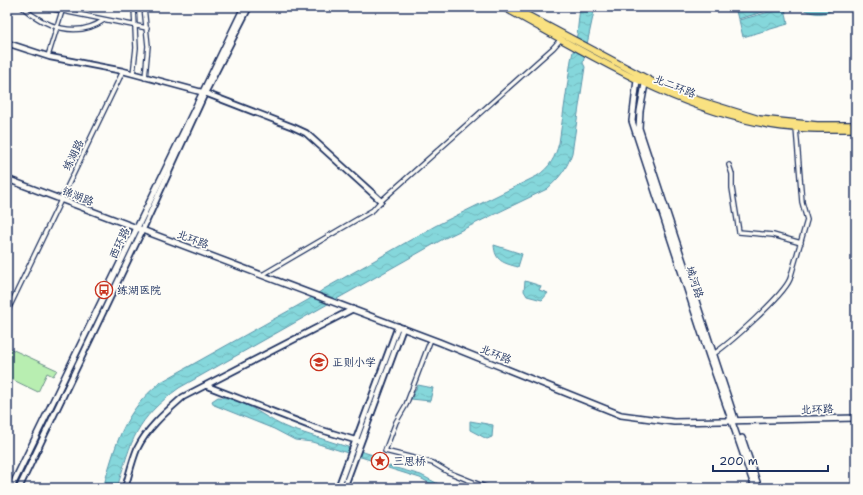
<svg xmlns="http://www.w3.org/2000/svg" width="863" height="495" viewBox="0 0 863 495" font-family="'Shantell Sans','LXGW WenKai TC',sans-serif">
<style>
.pitch{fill:#b8eeb1;stroke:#6a8e88}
.water{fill:url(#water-waves);stroke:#5b94a9}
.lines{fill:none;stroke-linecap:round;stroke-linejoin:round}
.minor-casing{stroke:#1b2f5e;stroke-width:6}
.tertiary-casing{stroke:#1b2f5e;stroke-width:8}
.secondary-casing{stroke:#1b2f5e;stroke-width:8}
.primary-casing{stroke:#1b2f5e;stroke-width:8}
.minor{stroke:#fdfcf7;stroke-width:3.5}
.tertiary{stroke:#fdfcf7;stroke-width:4.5}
.secondary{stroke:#fdfcf7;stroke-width:5}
.primary{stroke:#f9e181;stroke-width:5.5}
.labels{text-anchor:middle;stroke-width:3.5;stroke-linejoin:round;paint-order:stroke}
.street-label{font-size:11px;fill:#1b2f5e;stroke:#fdfcf7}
.poi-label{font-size:11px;fill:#1b2f5e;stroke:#fdfcf7;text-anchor:start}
</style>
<defs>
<pattern id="water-waves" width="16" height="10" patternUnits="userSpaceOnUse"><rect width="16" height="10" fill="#85d7db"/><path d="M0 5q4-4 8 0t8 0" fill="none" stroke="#72b9be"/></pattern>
</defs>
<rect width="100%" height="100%" fill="#fdfcf7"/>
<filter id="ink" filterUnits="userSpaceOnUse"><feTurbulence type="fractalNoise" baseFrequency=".025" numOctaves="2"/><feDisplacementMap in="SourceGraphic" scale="8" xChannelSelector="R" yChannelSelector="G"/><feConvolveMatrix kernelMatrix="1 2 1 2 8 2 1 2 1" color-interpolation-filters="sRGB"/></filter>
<g filter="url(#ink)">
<path class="pitch" d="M7 347 57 370 53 376 47 373 38 392 7 377Z"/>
<path class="water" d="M580 7H595L583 63 585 67 572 153C567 169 559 178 547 189L445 238 179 388C135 420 132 439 117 488H103C116 444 123 412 161 382L308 300 324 289 435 226 537 176C550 167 555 158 559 143L571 60 577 35Z
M735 7H781L738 19Z
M800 7H836C827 16 810 15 800 7Z
M785 8 788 24 743 37 739 20Z
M494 245 522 254 518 267C503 263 495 261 494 245Z
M525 281 541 286 539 290 548 293 542 300 527 296 524 291Z
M418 385 433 388 430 401 411 399Z
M218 397C245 398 263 418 288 428L379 457 377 462 312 442 295 440 274 429 214 405 212 401Z
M470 421 493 425 492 437 487 439 470 430Z
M389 466 421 475 446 488H439L420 478 388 468Z"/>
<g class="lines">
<defs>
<path id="minor" d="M22 7C45 27 77 39 104 20
M43 7 147 28
M144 7 148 46 145 78
M48 56 62 11
M133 74 136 48 134 7
M729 165 732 174V188L739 232 773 235 801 243
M262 275 373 210 381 201 553 48 561 39
M7 312 123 71
M431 339 406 405 396 422 385 451 433 463 448 472 488 488
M712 355C728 345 783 296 790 279L807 220 802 202 796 128"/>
<path id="tertiary" d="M7 43 50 57 123 71 205 93 293 127 306 133 381 201
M207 386 315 428 358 441
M19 488 142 231 205 93 249 7
M125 488C129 475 132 461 137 449 147 428 166 412 183 397L353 309
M338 488 398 326
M344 488 403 328"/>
<path id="secondary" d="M637 80 632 121 709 356 755 488
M645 84 640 111 639 128 735 419
M7 179 439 342 621 415 674 422 856 418
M742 438 759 488
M11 488 244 7"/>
<path id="primary" d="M503 7C591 55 677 111 777 126 803 130 830 129 856 129
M512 7 672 92 759 119 817 125H856"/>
</defs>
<use href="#minor" class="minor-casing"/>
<use href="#tertiary" class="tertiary-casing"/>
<use href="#secondary" class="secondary-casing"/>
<use href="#primary" class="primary-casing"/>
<use href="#minor" class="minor"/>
<use href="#tertiary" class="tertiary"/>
<use href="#secondary" class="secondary"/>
<use href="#primary" class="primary"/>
</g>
</g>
<defs>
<symbol id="bus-ring" viewBox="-11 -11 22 22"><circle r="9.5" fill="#fdfcf7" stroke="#c8321e" stroke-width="1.5"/><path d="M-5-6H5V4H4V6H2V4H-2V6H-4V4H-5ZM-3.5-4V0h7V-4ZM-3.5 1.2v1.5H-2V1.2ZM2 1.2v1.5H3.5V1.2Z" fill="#c8321e"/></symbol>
<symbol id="school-ring" viewBox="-11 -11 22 22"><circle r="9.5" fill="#fdfcf7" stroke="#c8321e" stroke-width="1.5"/><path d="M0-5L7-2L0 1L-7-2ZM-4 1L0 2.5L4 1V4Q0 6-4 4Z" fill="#c8321e"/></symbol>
<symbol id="sight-ring" viewBox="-11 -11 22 22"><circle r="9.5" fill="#fdfcf7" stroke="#c8321e" stroke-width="1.5"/><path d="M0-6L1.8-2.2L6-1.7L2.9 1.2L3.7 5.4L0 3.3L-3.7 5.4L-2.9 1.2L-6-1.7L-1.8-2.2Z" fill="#c8321e"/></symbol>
</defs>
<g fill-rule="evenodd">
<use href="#bus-ring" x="94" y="280" width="20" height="20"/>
<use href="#school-ring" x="309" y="352" width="20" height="20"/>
<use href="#sight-ring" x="370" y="451" width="20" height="20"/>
</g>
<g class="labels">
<g class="street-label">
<text transform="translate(675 86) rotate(22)" y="4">北二环路</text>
<text transform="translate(73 155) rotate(-64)" y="4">练湖路</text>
<text transform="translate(78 196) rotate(21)" y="4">锦湖路</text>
<text transform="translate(193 239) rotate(20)" y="4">北环路</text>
<text transform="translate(119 243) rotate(-65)" y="4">西环路</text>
<text transform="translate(695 282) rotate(72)" y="4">城河路</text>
<text transform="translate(496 354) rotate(22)" y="4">北环路</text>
<text transform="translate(817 409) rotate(-2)" y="4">北环路</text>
</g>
<g class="poi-label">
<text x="117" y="294">练湖医院</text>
<text x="332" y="366">正则小学</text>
<text x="393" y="465">三思桥</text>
</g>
</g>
<rect width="863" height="495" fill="none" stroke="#fdfcf7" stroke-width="24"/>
<rect x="12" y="12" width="839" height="471" fill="none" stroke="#1b2f5e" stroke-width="1.5" filter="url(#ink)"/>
<path d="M713 465v6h115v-6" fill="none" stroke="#1b2f5e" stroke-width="2"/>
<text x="719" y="465" font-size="12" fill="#1b2f5e" stroke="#fdfcf7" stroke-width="3" paint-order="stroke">200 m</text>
</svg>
